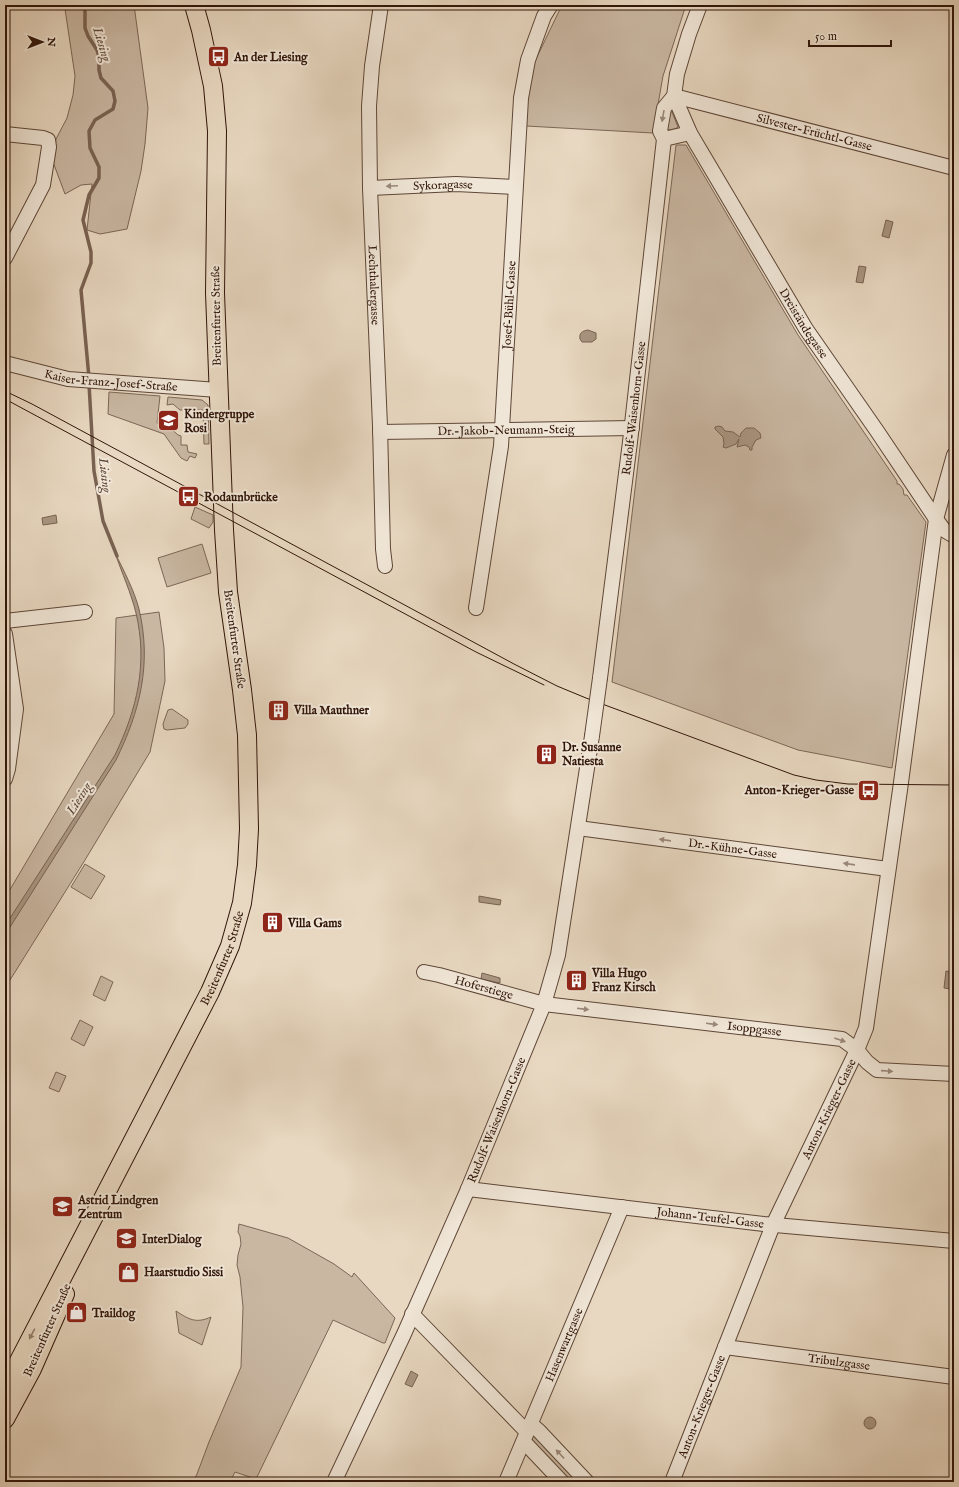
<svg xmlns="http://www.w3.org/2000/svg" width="959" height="1487" viewBox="0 0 959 1487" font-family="'IM FELL English',serif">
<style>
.green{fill:#c9b7a2;stroke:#7c6656}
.water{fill:#a99682;stroke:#796252}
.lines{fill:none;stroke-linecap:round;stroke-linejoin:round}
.stream{stroke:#796252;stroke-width:3.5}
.minor-casing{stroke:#5e4637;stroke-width:16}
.major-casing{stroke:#301509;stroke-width:20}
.minor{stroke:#f0e6d7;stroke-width:14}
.major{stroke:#e8d8c1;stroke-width:18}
.tram{stroke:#301509;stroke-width:1}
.minor-bridge-casing{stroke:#5e4637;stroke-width:16;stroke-linecap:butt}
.minor-bridge{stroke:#f0e6d7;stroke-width:14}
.oneway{fill:#9a887a}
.oneway2{fill:#95806e}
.labels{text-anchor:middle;stroke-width:4;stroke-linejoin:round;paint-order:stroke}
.poi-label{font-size:12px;font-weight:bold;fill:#301509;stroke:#f0e6d7;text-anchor:start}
.street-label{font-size:12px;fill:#301509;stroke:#f0e6d7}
.water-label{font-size:13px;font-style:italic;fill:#604939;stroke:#f0e6d7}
</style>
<rect width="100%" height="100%" fill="#e8d8c1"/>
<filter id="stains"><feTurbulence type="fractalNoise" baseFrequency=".005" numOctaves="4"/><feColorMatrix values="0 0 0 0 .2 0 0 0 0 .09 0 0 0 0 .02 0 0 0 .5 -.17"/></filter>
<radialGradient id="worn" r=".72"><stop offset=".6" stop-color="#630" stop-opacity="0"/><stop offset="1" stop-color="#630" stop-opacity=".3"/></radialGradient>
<path class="green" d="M60 5H134L148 108 145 144 141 171 127 229 100 234 87 230 92 184 81 185 65 194 53 162 56 139 67 118 73 95 75 76 65 9Z
M562 5H686L663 76 653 133 526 126 528 92 535 61Z
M668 111 672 112 678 127 675 129 667 130Z
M676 145H686L798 335 897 481V484H899L903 489 904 495H907L926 522 892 768 798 750 612 682Z
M109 392 160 396 157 423 169 427 178 435 181 436V445H187L188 452 197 454 195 458 190 456 187 461 181 458 164 434 108 414Z
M168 397 202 400 208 405 209 444H204L203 410H180L173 404 167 405Z
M195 507 213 515V522L209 528 191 519Z
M202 544 211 573 167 587 158 558Z
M159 612 164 648 165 681 150 752 85 860 5 988V898L114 714 116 618Z
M172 709 188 720V724L185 728 167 730 164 729 163 724 168 710Z
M85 864 105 876 91 899 71 887Z
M101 976 113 982 105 1001 93 995Z
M80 1020 93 1027 84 1046 71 1039Z
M56 1072 66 1076 59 1092 49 1088Z
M239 1224 288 1238 334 1264 352 1277 354 1273 395 1318 385 1343H383L333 1320 256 1479 235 1472 230 1482H193L197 1474 209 1442 241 1367 243 1307 240 1277 237 1265 238 1255 241 1244 240 1236 238 1232Z
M176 1311C188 1319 196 1324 211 1317L202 1345 179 1333Z
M536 1435 582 1482H567L529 1439 532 1436Z"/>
<path class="water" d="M886 220 893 222 889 238 882 236Z
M859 266 866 267 863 283 856 282Z
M588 330 596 333V339L592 342H582L580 339C579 333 582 331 588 330Z
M719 426 722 427 725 431 733 432 740 437 741 433 746 428H754L760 433 761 438 756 440 752 447V450H750L749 447 745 445 737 447 739 439 736 444 726 448 723 447 724 444 723 437 715 429V427Z
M56 515 57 523 43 525 42 518Z
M115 553C124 571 134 590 139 609 152 664 140 711 116 760L5 935V926L115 755C137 709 148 664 136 613 131 593 122 573 115 553Z
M479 896 501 900 500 905 479 902Z
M946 971 953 972 951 989 944 988Z
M482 973 500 978V983L481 979Z
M411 1371 418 1375 412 1387 405 1384Z
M864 1423a6 6 0 1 1 12 0a6 6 0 1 1-12 0Z"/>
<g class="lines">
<path class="stream" d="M85 5V28L88 36 97 50 99 57V70L101 78 113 91 115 101 113 109 95 120 89 131 90 148 99 167V178L89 195 83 220 91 252V263L81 290 89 378
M89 384 94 471 103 521 117 556"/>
<defs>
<g id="minor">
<path id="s1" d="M381 5 372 66 369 106 370 188 380 426 383 549 385 566"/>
<path id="s2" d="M674 96 690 133 806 329 877 431 936 519 944 530 954 536"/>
<path id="s3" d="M674 96 954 168"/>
<path d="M5 134 43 138 48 140 49 147 43 185 5 258"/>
<path d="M664 139 690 133"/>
<path id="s4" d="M370 188 456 184 515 187"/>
<path id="s5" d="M5 363 68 379 218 390"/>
<path id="s6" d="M380 432 632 428"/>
<path id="s7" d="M476 608 501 446 521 98 528 60 544 16 551 5"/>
<path d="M5 621 85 612"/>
<path d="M5 634 16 709 8 769 5 779"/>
<path id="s8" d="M600 678 630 442 664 139 660 131 664 108 674 96 677 74 689 34 700 5"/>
<path id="s9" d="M578 828 888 869"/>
<path id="s10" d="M424 972 439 975 544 1004 842 1039 857 1050 867 1062 877 1070 954 1074"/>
<path id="s11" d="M468 1189 764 1224 954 1241"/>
<path d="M412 1314 527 1432"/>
<path id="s12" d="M725 1347 954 1377"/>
<path d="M531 1424 539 1431 587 1482"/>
<path d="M523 1443 527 1445 562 1482"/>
<path id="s13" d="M334 1482 404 1334 468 1189 544 1004 558 955 592 736"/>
<path id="s14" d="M506 1482 622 1207"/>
<path id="s15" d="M672 1482 773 1225 857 1050 866 1028 900 790 936 519 954 455"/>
</g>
<g id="major">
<path id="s16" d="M5 1388 210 992 230 946 242 903 247 865 249 829 247 735 242 690 228 592 224 530 215 293 217 131 213 86 201 30 194 5"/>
<path d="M5 1419 32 1369 65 1294"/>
</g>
</defs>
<use href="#minor" class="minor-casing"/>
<use href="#major" class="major-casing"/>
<use href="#minor" class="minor"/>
<use href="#major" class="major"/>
<path class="tram" d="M5 391 32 404 514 664 557 686 586 698 794 775 816 780 848 784 954 785
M5 399 476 652 544 685"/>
<defs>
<path id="minor-bridge" d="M592 736 600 678"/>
</defs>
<use href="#minor-bridge" class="minor-bridge-casing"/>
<use href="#minor-bridge" class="minor-bridge"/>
</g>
<defs><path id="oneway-solid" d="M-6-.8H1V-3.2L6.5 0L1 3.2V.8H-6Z"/></defs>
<g class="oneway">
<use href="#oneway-solid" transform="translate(663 116) rotate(100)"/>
<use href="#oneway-solid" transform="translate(392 186) rotate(177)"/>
<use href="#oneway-solid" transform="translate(665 840) rotate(-172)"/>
<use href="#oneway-solid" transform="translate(849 864) rotate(-172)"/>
<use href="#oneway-solid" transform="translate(583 1009) rotate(7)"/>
<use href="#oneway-solid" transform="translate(712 1024) rotate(7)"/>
<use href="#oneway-solid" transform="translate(840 1040) rotate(19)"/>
<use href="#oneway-solid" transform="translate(887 1071) rotate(4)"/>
<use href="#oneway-solid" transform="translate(560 1454) rotate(-133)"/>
</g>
<use class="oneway2" href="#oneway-solid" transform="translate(32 1334) rotate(118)"/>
<defs>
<symbol id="bus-square" viewBox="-11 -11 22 22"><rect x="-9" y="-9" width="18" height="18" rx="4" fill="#8f2418" stroke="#f0e6d7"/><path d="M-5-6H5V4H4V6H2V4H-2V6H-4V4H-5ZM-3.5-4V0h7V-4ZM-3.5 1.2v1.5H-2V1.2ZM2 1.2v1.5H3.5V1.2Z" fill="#fff"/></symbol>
<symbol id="school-square" viewBox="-11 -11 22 22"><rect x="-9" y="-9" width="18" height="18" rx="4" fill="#8f2418" stroke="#f0e6d7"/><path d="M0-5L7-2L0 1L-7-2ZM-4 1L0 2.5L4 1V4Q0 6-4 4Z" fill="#fff"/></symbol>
<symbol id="building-square" viewBox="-11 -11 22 22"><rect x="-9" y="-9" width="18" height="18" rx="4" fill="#8f2418" stroke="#f0e6d7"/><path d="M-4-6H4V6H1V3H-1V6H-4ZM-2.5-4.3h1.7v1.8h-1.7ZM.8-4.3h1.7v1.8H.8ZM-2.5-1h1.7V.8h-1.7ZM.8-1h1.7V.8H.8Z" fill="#fff"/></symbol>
<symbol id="shop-square" viewBox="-11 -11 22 22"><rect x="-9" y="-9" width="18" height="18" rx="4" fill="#8f2418" stroke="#f0e6d7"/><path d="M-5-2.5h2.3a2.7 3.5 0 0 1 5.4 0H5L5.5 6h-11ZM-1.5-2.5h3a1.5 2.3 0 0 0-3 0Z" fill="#fff"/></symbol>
</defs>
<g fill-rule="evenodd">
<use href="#bus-square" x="206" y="44" width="25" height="25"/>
<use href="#school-square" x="156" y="408" width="25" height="25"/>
<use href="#bus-square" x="176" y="484" width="25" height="25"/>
<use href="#building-square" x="266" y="698" width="25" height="25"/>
<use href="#building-square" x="534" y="742" width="25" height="25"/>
<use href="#bus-square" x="856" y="778" width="25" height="25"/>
<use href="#building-square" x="260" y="910" width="25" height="25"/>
<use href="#building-square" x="564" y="968" width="25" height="25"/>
<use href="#school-square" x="50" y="1194" width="25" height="25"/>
<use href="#school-square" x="114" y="1226" width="25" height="25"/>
<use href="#shop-square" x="116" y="1260" width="25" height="25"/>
<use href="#shop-square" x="64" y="1300" width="25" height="25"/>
</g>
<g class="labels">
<g class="poi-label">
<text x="234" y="61">An der Liesing</text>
<text x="184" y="418">Kindergruppe<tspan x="184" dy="14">Rosi</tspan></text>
<text x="204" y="501">Rodaunbrücke</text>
<text x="294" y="714">Villa Mauthner</text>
<text x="562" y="751">Dr. Susanne<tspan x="562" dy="14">Natiesta</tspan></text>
<text x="854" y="794" text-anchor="end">Anton-Krieger-Gasse</text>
<text x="288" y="927">Villa Gams</text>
<text x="592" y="977">Villa Hugo<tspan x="592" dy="14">Franz Kirsch</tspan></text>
<text x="78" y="1204">Astrid Lindgren<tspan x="78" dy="14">Zentrum</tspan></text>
<text x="142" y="1243">InterDialog</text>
<text x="144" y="1276">Haarstudio Sissi</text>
<text x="92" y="1317">Traildog</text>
</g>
<g class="street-label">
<text dy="4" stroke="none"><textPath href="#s3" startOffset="145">Silvester-Früchtl-Gasse</textPath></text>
<text dy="4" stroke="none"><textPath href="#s4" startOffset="73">Sykoragasse</textPath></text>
<text dy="4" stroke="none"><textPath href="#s1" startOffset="281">Lechthalergasse</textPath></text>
<text dy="4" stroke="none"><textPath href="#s7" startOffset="305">Josef-Bühl-Gasse</textPath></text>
<text transform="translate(216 316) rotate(-91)" y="4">Breitenfurter Straße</text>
<text dy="4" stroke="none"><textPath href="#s2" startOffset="262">Dreiständegasse</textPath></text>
<text dy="4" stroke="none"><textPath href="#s5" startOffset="108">Kaiser-Franz-Josef-Straße</textPath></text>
<text dy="4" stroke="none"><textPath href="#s8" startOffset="272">Rudolf-Waisenhorn-Gasse</textPath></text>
<text dy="4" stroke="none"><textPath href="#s6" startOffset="126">Dr.-Jakob-Neumann-Steig</textPath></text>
<text transform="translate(235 639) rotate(82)" y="4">Breitenfurter Straße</text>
<text dy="4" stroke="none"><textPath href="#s9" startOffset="156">Dr.-Kühne-Gasse</textPath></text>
<text dy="4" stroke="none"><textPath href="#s16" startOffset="482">Breitenfurter Straße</textPath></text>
<text dy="4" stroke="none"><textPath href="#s10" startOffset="62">Hoferstiege</textPath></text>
<text dy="4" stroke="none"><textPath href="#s10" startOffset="336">Isoppgasse</textPath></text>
<text dy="4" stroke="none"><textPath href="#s15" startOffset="405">Anton-Krieger-Gasse</textPath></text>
<text dy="4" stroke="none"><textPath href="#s13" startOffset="397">Rudolf-Waisenhorn-Gasse</textPath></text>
<text dy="4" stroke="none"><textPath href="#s11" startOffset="244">Johann-Teufel-Gasse</textPath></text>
<text transform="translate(47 1330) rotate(-66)" y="4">Breitenfurter Straße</text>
<text dy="4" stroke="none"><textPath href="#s14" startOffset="149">Hasenwartgasse</textPath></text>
<text dy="4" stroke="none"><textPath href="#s12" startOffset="115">Tribulzgasse</textPath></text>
<text dy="4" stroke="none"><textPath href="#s15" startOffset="81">Anton-Krieger-Gasse</textPath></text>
</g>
<g class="water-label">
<text transform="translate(103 44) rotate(73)" y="5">Liesing</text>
<text transform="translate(106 475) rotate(83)" y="5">Liesing</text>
<text transform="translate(78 798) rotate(-58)" y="5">Liesing</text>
</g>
</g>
<rect width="959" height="1487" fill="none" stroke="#e8d8c1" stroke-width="20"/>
<rect x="6" y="6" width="947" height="1475" fill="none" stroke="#301509" stroke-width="2"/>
<rect x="10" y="10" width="939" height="1467" fill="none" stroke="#301509"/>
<g transform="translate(42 42) rotate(90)" stroke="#f0e6d7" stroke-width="3" paint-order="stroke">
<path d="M0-3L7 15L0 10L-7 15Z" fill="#301509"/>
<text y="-6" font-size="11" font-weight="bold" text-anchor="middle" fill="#301509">N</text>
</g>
<path d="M809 40v6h82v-6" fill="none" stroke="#301509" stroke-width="2"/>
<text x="815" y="40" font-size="12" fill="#301509" stroke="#f0e6d7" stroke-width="3" paint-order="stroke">50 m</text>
<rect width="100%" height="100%" filter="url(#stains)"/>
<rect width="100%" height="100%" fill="url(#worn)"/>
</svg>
